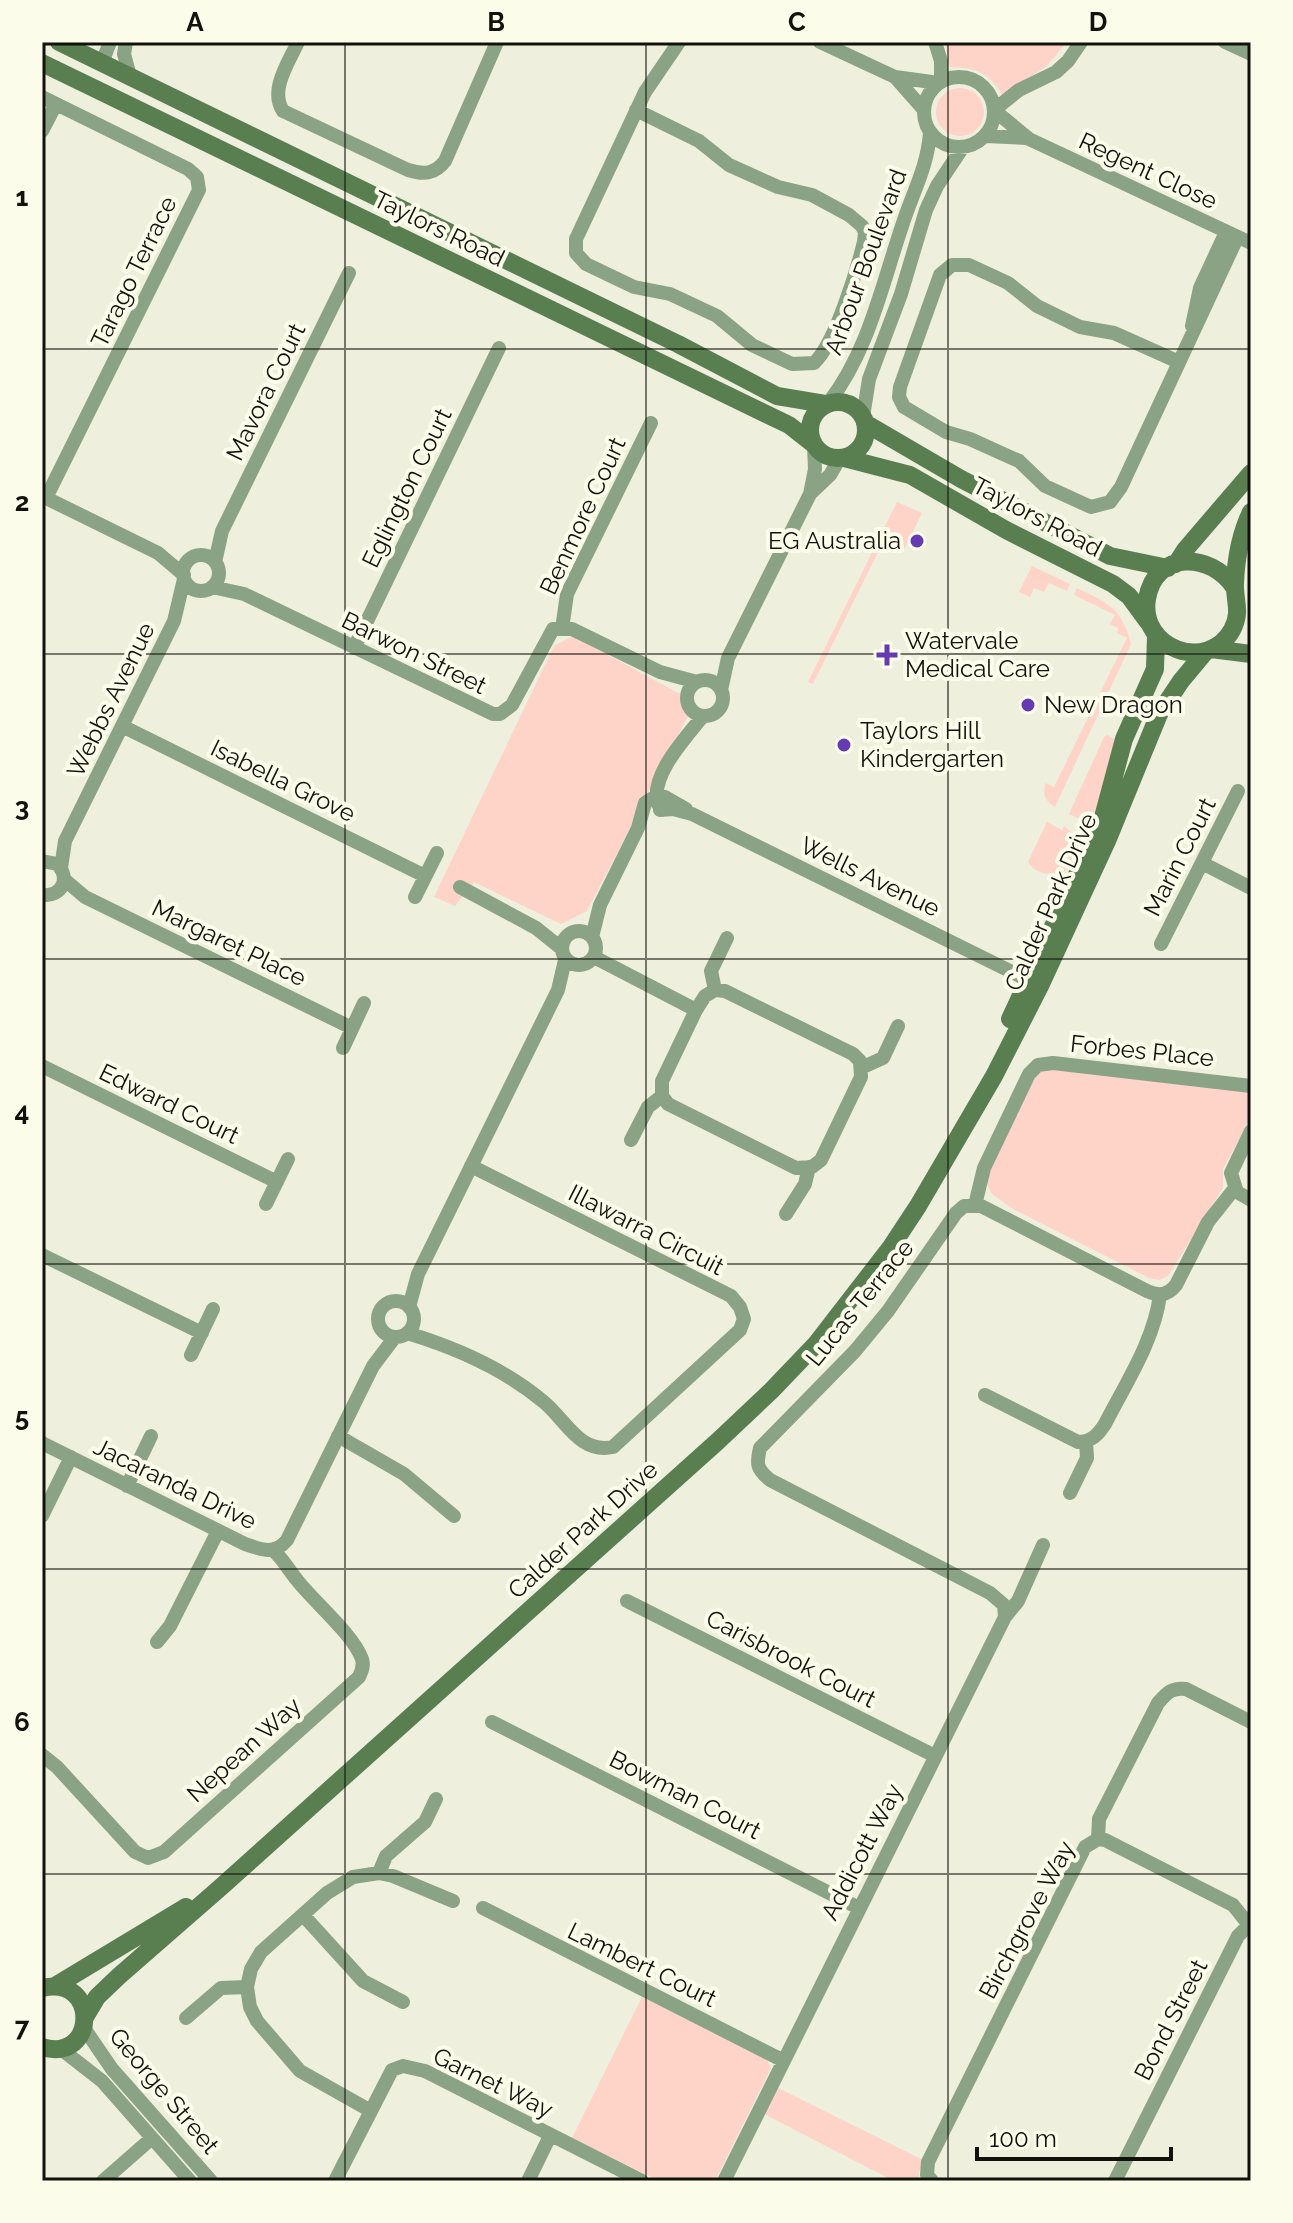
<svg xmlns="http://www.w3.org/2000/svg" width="1293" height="2223" viewBox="0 0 1293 2223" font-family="Raleway,sans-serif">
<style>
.green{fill:#fdd4c7}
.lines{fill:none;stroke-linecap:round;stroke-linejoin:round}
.street{stroke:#8aa384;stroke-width:14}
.secondary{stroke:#597f51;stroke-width:18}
.grid{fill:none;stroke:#12120d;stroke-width:2;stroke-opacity:0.55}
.poi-dot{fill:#663ab2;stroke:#fcfceb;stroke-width:3}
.labels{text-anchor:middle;stroke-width:8;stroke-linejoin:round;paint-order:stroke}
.street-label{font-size:24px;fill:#12120d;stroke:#fcfceb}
.poi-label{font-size:24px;fill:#12120d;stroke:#fcfceb;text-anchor:start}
.neatline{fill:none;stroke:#12120d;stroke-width:3}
.grid-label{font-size:26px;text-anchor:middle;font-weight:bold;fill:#12120d}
</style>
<rect width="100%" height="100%" fill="#efefde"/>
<path class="green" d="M945 42H1067L1047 66 1002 95C989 72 976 68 950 67Z
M936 112a24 24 0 1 1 48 0a24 24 0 1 1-48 0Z
M897 502 922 513 905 548 896 544 891 553 880 548 813 684 808 682Z
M1032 566 1070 584 1067 591 1049 583 1044 592 1034 588 1030 597 1019 592Z
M1077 588C1108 603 1122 608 1131 644L1055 807C1044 800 1043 795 1045 783L1054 787 1127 638 1117 633 1118 628 1110 624 1115 615 1074 595Z
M573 636 680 694 688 716 587 911 561 924 474 882 455 906 434 897 554 646Z
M1107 735 1115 739 1096 817 1082 820 1069 814 1104 737Z
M1047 822 1062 830 1064 826 1079 838C1083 855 1076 864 1061 874 1049 875 1035 874 1028 862Z
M1047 1068 1251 1092V1117L1223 1169V1188L1168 1276 1159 1280 1149 1278 1013 1209 991 1193 987 1183 990 1168 1036 1076Z
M642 1997 765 2056 771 2068 715 2181H659L572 2138Z
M776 2087 925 2161 919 2171V2181H894L764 2114Z"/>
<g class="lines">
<path class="street" d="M126 42 124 54 130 76
M298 42C289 62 269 90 283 111L408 170C424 175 435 174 445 161L497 42
M820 42 895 77 939 83
M935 42 941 61V82
M1225 42 1251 54
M102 63 110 42
M924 112a35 35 0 1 1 70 0a35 35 0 1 1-70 0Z
M895 77 924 110
M42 97 188 169 197 177 199 190 46 498
M636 110 699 141 729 165 778 187 812 195 849 215 862 226 865 232 864 242C857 270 835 344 814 363L792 364 752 345 717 316 670 294 634 287 586 264 576 253V239L645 92 679 42
M994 110 1019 90 1056 72 1068 61 1081 42
M995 111 1029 139 1251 243
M42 131 56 104
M986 136 1027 138
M1192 326 1200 288 1226 232
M1179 362 1114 333 1080 327 1037 306 1008 283 969 265H952L940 275 900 387 899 397 904 407 946 432 970 439 1019 461 1045 486 1091 507 1110 502 1121 487 1237 238
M829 402C868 352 882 285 902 226 912 194 928 166 930 132
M863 417 869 379 901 294 926 210 937 186 963 147
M810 494 830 475 840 458
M42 496 158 553 184 575
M183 573a18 18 0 1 1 36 0a18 18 0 1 1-36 0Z
M215 562 222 531 349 273
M212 587 244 594 493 714H500L512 705 553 629H572L660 672 697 682
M562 629 567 594 651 423
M354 648 499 348
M687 698a18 18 0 1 1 36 0a18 18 0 1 1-36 0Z
M721 690 728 658 810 494 815 469 814 446
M122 726 425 876
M658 804C649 776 687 736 703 716
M660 810 673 809 692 814 1028 980
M42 861 57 864C71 878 62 897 42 895
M1202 863 1251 888
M61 868 65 841 174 621 184 579
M65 880 85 897 352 1028
M460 887 536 928 561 948
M415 897 437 853
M562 948a17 17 0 1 1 34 0a17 17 0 1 1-34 0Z
M592 937 600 905 638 828 645 803 653 798 665 797 686 809
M1161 944 1238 791
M594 957 696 1010
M715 990 725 991 853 1054 860 1061 861 1077 821 1160 812 1167 796 1168 668 1104 662 1096V1081L696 1010 705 996Z
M715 990 711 971 727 938
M343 1048 364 1003
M42 1066 277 1182
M861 1068 883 1058 898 1026
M1251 1131 1231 1173 1237 1192 1251 1200
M631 1140 648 1107 662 1096
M266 1204 288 1159
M975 1205 984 1168 1029 1074 1038 1065 1053 1063 1251 1086
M786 1214 805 1184 809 1167
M42 1255 202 1333
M378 1319a18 18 0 1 1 36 0a18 18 0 1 1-36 0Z
M409 1307 418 1274 558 990 565 960
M407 1333C457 1348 505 1369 545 1403 567 1422 580 1454 613 1447L740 1330 744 1319 740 1307 731 1296 471 1166
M191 1355 213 1309
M985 1395 1078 1442C1091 1442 1098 1435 1105 1424 1126 1383 1154 1341 1160 1295
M338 1436 404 1474 454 1516
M42 1443 245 1544C262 1550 275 1555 287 1540L373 1366 395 1337
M127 1486 151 1436
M1070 1493 1087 1458 1086 1442
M42 1516 71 1457
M627 1601 935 1756
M1005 1617 1004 1605 990 1593 770 1480C757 1469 756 1465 760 1448L855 1351 888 1311 956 1213 964 1206H981L1147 1291C1159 1296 1167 1296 1176 1285L1208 1222 1235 1188
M157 1642 170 1626 218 1531
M492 1722 859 1908
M42 1755 57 1767 135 1852 148 1858 164 1852 359 1677C362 1671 364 1666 362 1659 353 1634 314 1602 297 1580 288 1569 283 1559 273 1550
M1098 1839 1099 1819 1158 1703C1167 1693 1172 1687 1186 1689L1251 1722
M379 1873 386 1856 425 1822 436 1799
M483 1908 782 2060
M303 1915 363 1981 403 2002
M186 2018 221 1988 247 1987
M84 2028 112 2069 211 2181
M61 2049 102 2081 190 2181
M371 2111 300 2071 257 2021 250 2007 247 1987 251 1969 261 1952 327 1893 353 1877 379 1873 393 1876 453 1901
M103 2181 152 2138
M335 2181 392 2070 403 2066 425 2071 642 2181
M528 2181 550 2136
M724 2181 1005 1617 1018 1601 1043 1545
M932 2181 927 2175 928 2162 1085 1847 1098 1839 1105 1840 1233 1905 1249 1925
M1115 2181 1238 1936 1249 1925"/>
<path class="secondary" d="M59 42 678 344 777 396 825 404
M42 63 789 425 812 443
M810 430a28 28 0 1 1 56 0a28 28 0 1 1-56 0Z
M865 423 961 479 1110 556 1168 568
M844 458 910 475 1006 530 1113 584 1129 596 1148 622
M1176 564 1185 550 1251 473
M1234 587C1211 552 1155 550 1147 599 1139 648 1207 674 1232 630 1242 612 1234 600 1235 583 1236 557 1240 535 1251 512
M1211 649 1251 654
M1010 1019 1102 821 1124 739 1155 669 1156 635
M55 1986 186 1907
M42 1988C100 1974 97 2064 42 2047
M85 2017 97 1997 119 1976 221 1887 718 1441 771 1391 816 1344 891 1247 918 1206 994 1076 1040 986 1107 841 1159 714 1181 681 1206 651"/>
</g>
<path class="grid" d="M345 42V2181M646 42V2181M948 42V2181M42 349H1251M42 654H1251M42 959H1251M42 1264H1251M42 1569H1251M42 1874H1251"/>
<g class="poi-dot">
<circle cx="917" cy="541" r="8"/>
<path d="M883 643h8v8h8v8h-8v8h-8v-8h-8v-8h8z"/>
<circle cx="1028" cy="705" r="8"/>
<circle cx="844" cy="745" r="8"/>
</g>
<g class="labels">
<g class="street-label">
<text transform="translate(1148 171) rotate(25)" y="8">Regent Close</text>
<text transform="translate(439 229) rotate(26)" y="8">Taylors Road</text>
<text transform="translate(866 262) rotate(-70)" y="8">Arbour Boulevard</text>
<text transform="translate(134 272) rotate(-64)" y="8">Tarago Terrace</text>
<text transform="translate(266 392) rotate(-64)" y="8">Mavora Court</text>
<text transform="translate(407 488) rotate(-64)" y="8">Eglington Court</text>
<text transform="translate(583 516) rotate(-65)" y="8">Benmore Court</text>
<text transform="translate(1037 517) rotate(28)" y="8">Taylors Road</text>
<text transform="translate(414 653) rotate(26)" y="8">Barwon Street</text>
<text transform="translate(111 700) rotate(-64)" y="8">Webbs Avenue</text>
<text transform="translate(283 781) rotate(26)" y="8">Isabella Grove</text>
<text transform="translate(1180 857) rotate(-63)" y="8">Marin Court</text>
<text transform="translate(870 877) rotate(26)" y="8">Wells Avenue</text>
<text transform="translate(1051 902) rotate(-66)" y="8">Calder Park Drive</text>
<text transform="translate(229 943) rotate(26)" y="8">Margaret Place</text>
<text transform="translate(1142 1051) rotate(6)" y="8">Forbes Place</text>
<text transform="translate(169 1104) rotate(26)" y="8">Edward Court</text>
<text transform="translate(646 1230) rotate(27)" y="8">Illawarra Circuit</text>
<text transform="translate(860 1303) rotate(-51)" y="8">Lucas Terrace</text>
<text transform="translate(175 1484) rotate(26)" y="8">Jacaranda Drive</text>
<text transform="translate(583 1530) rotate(-42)" y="8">Calder Park Drive</text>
<text transform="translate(791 1659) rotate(27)" y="8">Carisbrook Court</text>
<text transform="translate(244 1750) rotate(-42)" y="8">Nepean Way</text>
<text transform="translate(685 1795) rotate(27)" y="8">Bowman Court</text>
<text transform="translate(862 1852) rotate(-63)" y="8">Addicott Way</text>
<text transform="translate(1027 1920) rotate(-62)" y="8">Birchgrove Way</text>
<text transform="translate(642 1965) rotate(26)" y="8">Lambert Court</text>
<text transform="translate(1171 2020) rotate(-63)" y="8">Bond Street</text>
<text transform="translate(493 2083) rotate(26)" y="8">Garnet Way</text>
<text transform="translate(164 2091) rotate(50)" y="8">George Street</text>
</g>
<g class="poi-label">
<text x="901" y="549" text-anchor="end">EG Australia</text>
<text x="905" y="649">Watervale<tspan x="905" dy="28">Medical Care</tspan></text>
<text x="1044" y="713">New Dragon</text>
<text x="860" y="739">Taylors Hill<tspan x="860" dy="28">Kindergarten</tspan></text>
</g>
</g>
<rect width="1293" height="2223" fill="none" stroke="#fcfceb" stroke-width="88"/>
<path d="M977 2147v12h194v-12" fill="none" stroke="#12120d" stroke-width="4"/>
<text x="989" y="2147" font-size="24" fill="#12120d" stroke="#fcfceb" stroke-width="6" paint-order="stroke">100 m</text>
<rect x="44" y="44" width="1205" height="2135" class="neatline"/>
<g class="grid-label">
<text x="195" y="31">A</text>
<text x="496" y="31">B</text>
<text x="797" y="31">C</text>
<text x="1098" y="31">D</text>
<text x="22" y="206">1</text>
<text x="22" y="511">2</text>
<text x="22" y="816">3</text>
<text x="22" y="1121">4</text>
<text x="22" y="1426">5</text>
<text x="22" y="1731">6</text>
<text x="22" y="2036">7</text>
</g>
</svg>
